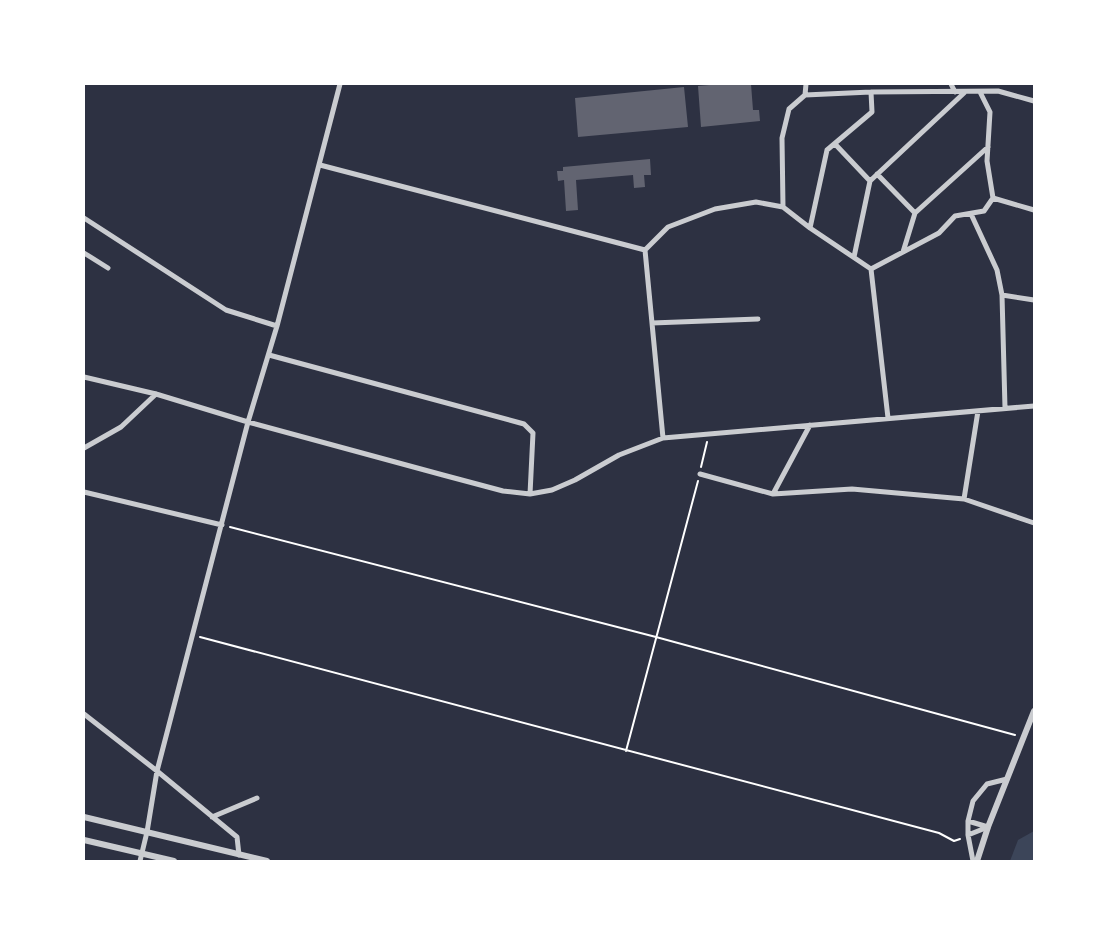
<svg xmlns="http://www.w3.org/2000/svg" width="1118" height="945" viewBox="0 0 1118 945" font-family="Cabin,sans-serif">
<style>
.green{fill:#3c4559}
.building{fill:#626471}
.lines{fill:none;stroke-linecap:round;stroke-linejoin:round}
.path{stroke:#fff;stroke-width:2}
.minor{stroke:#caccd0;stroke-width:5}
.tertiary{stroke:#caccd0;stroke-width:6}
</style>
<rect width="100%" height="100%" fill="#2d3142"/>
<path class="green" d="M1034 831V861H1010L1018 840Z"/>
<path class="building" d="M721 84H751L753 110H759L760 121 701 127 698 86Z
M684 87 688 127 578 137 575 98Z
M650 159 651 175H644L645 187 634 188 633 175 576 180 578 210 566 211 564 180 558 181 557 171H563V167Z"/>
<g class="lines">
<path class="path" d="M701 467 707 442
M230 527 656 637 1015 735
M200 637 939 833 954 841 960 839
M626 751 698 481"/>
<path class="minor" d="M951 84 955 92
M805 95 806 84
M835 144 870 181
M320 165 645 250
M877 174 915 213
M993 198 1034 210
M783 207 782 138 789 109 805 95 871 92 998 91 1034 101
M971 214 997 270 1002 295 1005 408
M84 218 226 310 277 326
M810 228 827 150 872 112 871 92
M645 250 668 227 715 209 756 202 783 207 810 228 871 269 939 233 955 216 984 211 993 198 987 161 990 112 980 92
M645 250 663 438
M903 252 915 213 988 147
M84 253 108 268
M854 257 870 181 964 93
M871 269 888 418
M1002 295 1034 300
M652 323 758 319
M269 355 524 424 533 433 530 494
M84 377 156 394 248 422 443 475 503 491 530 494 552 490 575 480 619 455 663 438 1034 406
M84 448 121 427 156 394
M700 474 773 494 852 489 964 499 1034 523
M84 492 222 525
M773 494 810 425
M964 499 978 411
M84 714 157 771 237 837 239 855
M212 817 257 798
M968 821 988 827
M968 835 988 827
M140 861 147 832 157 771 248 422 277 326 340 84
M973 861 968 835V821L973 801 987 784 1007 779"/>
<path class="tertiary" d="M84 817 267 861
M84 840 174 861
M977 861 988 827 1034 711"/>
</g>
<rect width="1118" height="945" fill="none" stroke="#ffffff" stroke-width="170"/>
</svg>
